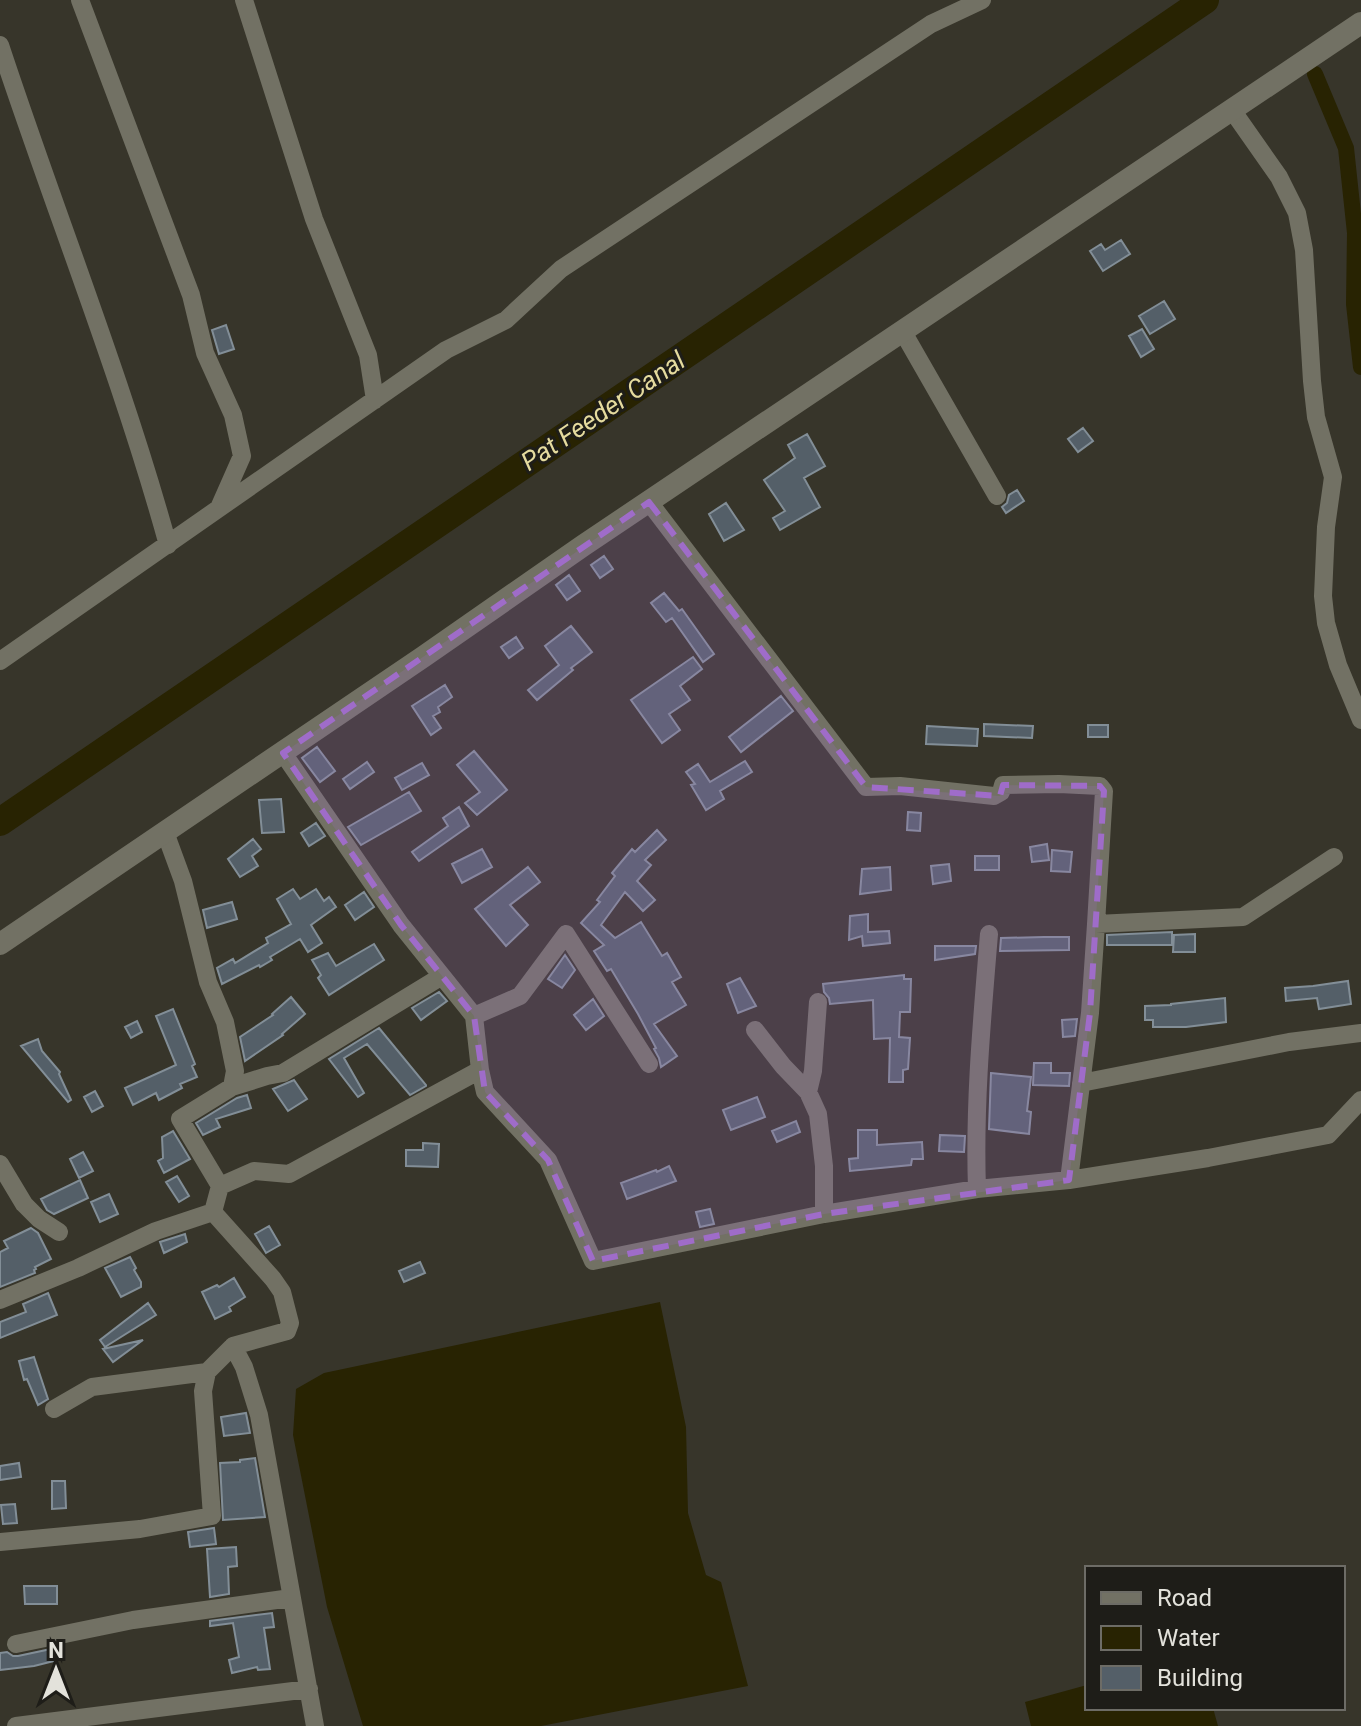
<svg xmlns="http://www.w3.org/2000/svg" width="1361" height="1726" viewBox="0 0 1361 1726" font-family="Roboto,sans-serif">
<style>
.water{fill:#282302}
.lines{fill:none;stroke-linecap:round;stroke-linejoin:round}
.canal{stroke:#282302;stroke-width:16}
.river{stroke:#282302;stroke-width:28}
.building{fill:#545f68;stroke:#828e97;stroke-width:2}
.minor{stroke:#727164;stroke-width:18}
.tertiary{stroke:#727164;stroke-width:22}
.marked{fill:#9f6cc9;fill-opacity:0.2;stroke:#9f6cc9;stroke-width:6;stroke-dasharray:16 10;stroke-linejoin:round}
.labels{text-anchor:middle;stroke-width:6;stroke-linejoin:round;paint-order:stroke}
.water-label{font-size:26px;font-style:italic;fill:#e5db9e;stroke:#1e1d18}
</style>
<rect width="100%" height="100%" fill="#37352a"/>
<path class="water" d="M660 1302 686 1427 688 1513 706 1575 721 1582 748 1686 541 1726H363L327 1607 293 1435 296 1389 324 1373Z
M1087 1685V1708H1213L1218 1726H1031L1025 1702Z"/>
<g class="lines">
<path class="canal" d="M1315 74 1346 148 1355 233 1354 304 1361 367"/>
<path class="river" d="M0 822 1205 0"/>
</g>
<path class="building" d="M1121 240 1130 254 1103 271 1090 251 1101 244 1105 250Z
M1164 301 1175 319 1150 334 1139 316Z
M226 325 234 349 219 354 212 330Z
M1142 329 1154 349 1141 357 1129 336Z
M1083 428 1093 441 1078 452 1068 439Z
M807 434 825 466 804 478 820 507 780 530 773 518 785 511 764 480 795 458 788 445Z
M1017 490 1024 501 1006 513 1002 507 1007 503 1009 495Z
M726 503 744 530 724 541 709 514Z
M604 556 613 569 600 578 591 565Z
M569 575 580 591 567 600 556 585Z
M664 593 679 611 682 609 714 654 703 662 672 618 666 622 651 603Z
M571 626 592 652 571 668 573 670 537 700 528 690 559 665 545 646Z
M516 637 523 648 509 658 501 647Z
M693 657 702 669 680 686 690 700 669 714 680 730 662 743 631 700Z
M445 685 452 697 438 707 440 712 433 716 441 728 431 735 412 706Z
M781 696 793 711 741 752 729 737Z
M984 724 1033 726 1032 738 984 736Z
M1088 725H1108V737H1088Z
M927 726 978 729 977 746 926 744Z
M317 747 335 771 320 782 302 758Z
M474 751 507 790 477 815 465 803 480 792 457 765Z
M745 761 752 772 720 791 724 799 706 810 691 785 695 784 686 772 698 764 710 782Z
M367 762 374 772 350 789 343 779Z
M422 763 429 775 402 790 395 778Z
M409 792 421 811 361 845 348 827Z
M281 799 284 832 262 833 259 800Z
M459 807 469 826 419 861 412 852 448 826 443 818Z
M908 812 921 813 920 831 907 830Z
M316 823 325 836 309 846 301 833Z
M657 830 666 840 645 860 651 865 637 881 655 900 643 911 625 892 601 925 615 938 641 922 662 956 667 953 681 977 672 982 686 1005 654 1024 677 1056 661 1067 659 1058 654 1049 656 1048 638 1014 611 969 607 971 594 951 604 945 581 923 600 902 597 900 615 876 612 873 632 849 635 852Z
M253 839 261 849 252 856 258 866 240 877 228 859Z
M1047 844 1049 860 1032 862 1030 847Z
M482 849 492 867 462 883 452 864Z
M1052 850 1072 852 1070 872 1051 871Z
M975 856H999V870H975Z
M949 864 951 881 933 884 931 866Z
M528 867 540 882 510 905 528 925 506 946 475 909Z
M890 867 891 890 860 894 862 869Z
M293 889 300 899 316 889 324 901 329 897 336 907 311 925 322 943 308 952 300 939 270 957 272 960 260 967 259 965 222 984 217 968 233 959 235 963 268 943 266 938 291 924 277 899Z
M364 892 374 907 355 920 345 905Z
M232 902 237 919 207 928 203 910Z
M868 914V932L889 931 890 943 863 946 862 936 849 940 850 916Z
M1172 932V945H1107V935Z
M1195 934V952H1173L1174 935Z
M1044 937H1069V950L1000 951 1001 938Z
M374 944 384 960 329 995 318 978 321 975 312 960 328 953 336 966Z
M935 946H976L975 954 935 960Z
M565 955 575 970 562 988 548 979Z
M904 975V979H911L910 1012H900L899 1037 910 1038 908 1069 903 1070V1082H889L890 1038 874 1039 873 1000 830 1004 829 998 824 992 823 984Z
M740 978 756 1006 738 1013 727 984Z
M1348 981 1351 1004 1319 1009 1317 998 1286 1001 1285 988 1313 986Z
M439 992 447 1001 421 1020 412 1008Z
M291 997 305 1014 282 1034 283 1035 245 1061 240 1037 273 1015 272 1014Z
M1225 998 1226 1022 1186 1027H1153V1020H1145V1006L1171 1005V1004Z
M593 999 604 1016 586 1030 574 1015Z
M173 1009 195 1064 192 1066 197 1077 180 1084 182 1088 159 1100 156 1093 133 1105 125 1088 176 1065 156 1016Z
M1077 1019 1075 1036 1063 1037 1062 1020Z
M137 1021 142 1032 131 1038 125 1027Z
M379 1028 426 1085V1086L410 1095 367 1044 344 1058 364 1093 358 1097 329 1059Z
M38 1039 42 1051 60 1072 59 1074 71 1100 68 1102 21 1046Z
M1034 1063H1051V1073H1070L1069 1086 1033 1085Z
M991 1073 1031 1077 1027 1111 1031 1112 1029 1134 989 1129Z
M294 1080 307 1099 288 1111 273 1089Z
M95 1091 103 1106 92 1112 84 1097Z
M247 1095 251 1108 216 1119 220 1127 203 1135 196 1123 237 1098Z
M757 1097 765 1117 731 1130 723 1110Z
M796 1121 800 1132 777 1142 772 1131Z
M858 1130H877V1145L922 1142 923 1159H912L911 1165 850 1171 849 1159 858 1158Z
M173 1131 190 1159 164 1173 158 1161 163 1158 162 1137Z
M940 1135 965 1136 964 1152 939 1151Z
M423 1143 439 1144 438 1167 406 1166V1150H423Z
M83 1152 93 1171 79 1178 70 1159Z
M669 1166 676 1181 627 1199 621 1183 656 1170 657 1172Z
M177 1176 189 1196 179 1202 166 1182Z
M80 1180 88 1198 54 1214 47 1210 41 1199Z
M109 1194 118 1214 100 1222 91 1202Z
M710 1209 714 1224 700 1227 696 1212Z
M269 1226 280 1245 266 1253 255 1234Z
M31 1228 38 1233 51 1259 35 1267 36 1269 34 1270 35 1273 0 1287V1252L8 1248 4 1241Z
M185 1234 187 1242 164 1253 160 1242Z
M130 1257 136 1268 134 1270 141 1282V1287L121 1297 105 1268Z
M420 1262 425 1273 404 1282 399 1271Z
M234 1278 245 1297 229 1307 231 1311 215 1319 202 1292 217 1285 219 1287Z
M48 1293 57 1315 0 1338V1322L26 1312 23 1304Z
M148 1303 156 1315 105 1347 100 1340Z
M143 1340 113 1362 103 1349Z
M34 1357 48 1399 38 1405 27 1379 24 1380 19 1361Z
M246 1413 250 1433 224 1436 221 1417Z
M255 1458 265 1517 223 1520 220 1463 240 1462V1460Z
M19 1463 21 1477 0 1480V1466Z
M52 1481H65L66 1508 52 1509Z
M15 1504 17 1523 3 1524 1 1505Z
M214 1528 216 1544 190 1547 188 1532Z
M236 1547 237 1566 228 1567 229 1594 210 1597 207 1549Z
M24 1586H57V1604H25Z
M272 1613 274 1627 264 1628 270 1669 258 1670 257 1667 232 1673 229 1660 239 1657 233 1623 210 1626V1621Z
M51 1649 54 1661 34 1666 0 1670V1653L7 1652 13 1656H18Z"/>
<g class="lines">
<path class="minor" d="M80 0 191 295 205 353 233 415 242 456 219 508
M244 0 314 219 368 355 375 400
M0 45C55 212 121 375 168 545
M1232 110 1279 177 1297 213 1304 250 1312 381 1316 417 1333 477 1326 527 1323 596 1326 623 1338 665 1361 720
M903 332 997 496
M649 502 866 787 900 786 994 796 1001 792 1003 785 1059 784 1100 786 1104 791 1096 924
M0 661 446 350 506 320 561 269 931 24 982 0
M283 753 401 925 474 1016 520 996 566 934 649 1064
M165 832 183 881 208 982 225 1022 235 1071 232 1087 180 1119 220 1186 213 1212
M818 1002 813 1071 808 1092 818 1114 824 1166V1214
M474 1016 480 1070 485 1092 548 1160 593 1261 824 1214 977 1189 1069 1180 1090 1013 1096 924 1243 917 1334 857
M755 1030 783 1066 808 1092
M1081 1083 1289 1042 1361 1033
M232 1087 267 1076 283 1073 442 976
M0 1164 24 1204 39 1219 59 1232
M1069 1180 1208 1158 1328 1135 1361 1100
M220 1186 254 1171 289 1174 480 1070
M977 1189C974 1104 982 1019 989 934
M0 1300 78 1268 156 1231 213 1212
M233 1346 244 1367 259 1415 315 1726
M54 1409 92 1387 207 1372
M0 1542 140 1529 212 1516 203 1391 207 1372 233 1346 287 1331 290 1323 282 1292 273 1279 213 1212
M16 1644 133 1620 291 1598
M16 1726 309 1689"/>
<path class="tertiary" d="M0 944 423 657 584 545 1361 23"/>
</g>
<path class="marked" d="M649 502 866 787 1000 796 1003 785 1100 786 1104 791 1090 1013 1069 1180 824 1214 593 1261 548 1160 485 1092 474 1016 401 925 283 753Z"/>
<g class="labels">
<g class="water-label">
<text transform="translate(603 411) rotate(-34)" y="9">Pat Feeder Canal</text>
</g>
</g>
<rect x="1085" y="1566" width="260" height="144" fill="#1e1d18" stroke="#6d6c66" stroke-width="2"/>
<rect x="1101" y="1592" width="40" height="12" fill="#727164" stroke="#6d6c66" stroke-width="2"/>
<text x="1157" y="1606" font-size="24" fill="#e3e2db">Road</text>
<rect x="1101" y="1626" width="40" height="24" fill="#282302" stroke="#6d6c66" stroke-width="2"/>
<text x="1157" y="1646" font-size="24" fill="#e3e2db">Water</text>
<rect x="1101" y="1666" width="40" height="24" fill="#545f68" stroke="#6d6c66" stroke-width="2"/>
<text x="1157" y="1686" font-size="24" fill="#e3e2db">Building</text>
<g transform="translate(56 1670)" stroke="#1e1d18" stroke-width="6" paint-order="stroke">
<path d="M0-6L14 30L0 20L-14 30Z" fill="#e3e2db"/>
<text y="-12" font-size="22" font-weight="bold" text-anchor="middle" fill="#e3e2db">N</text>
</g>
</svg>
